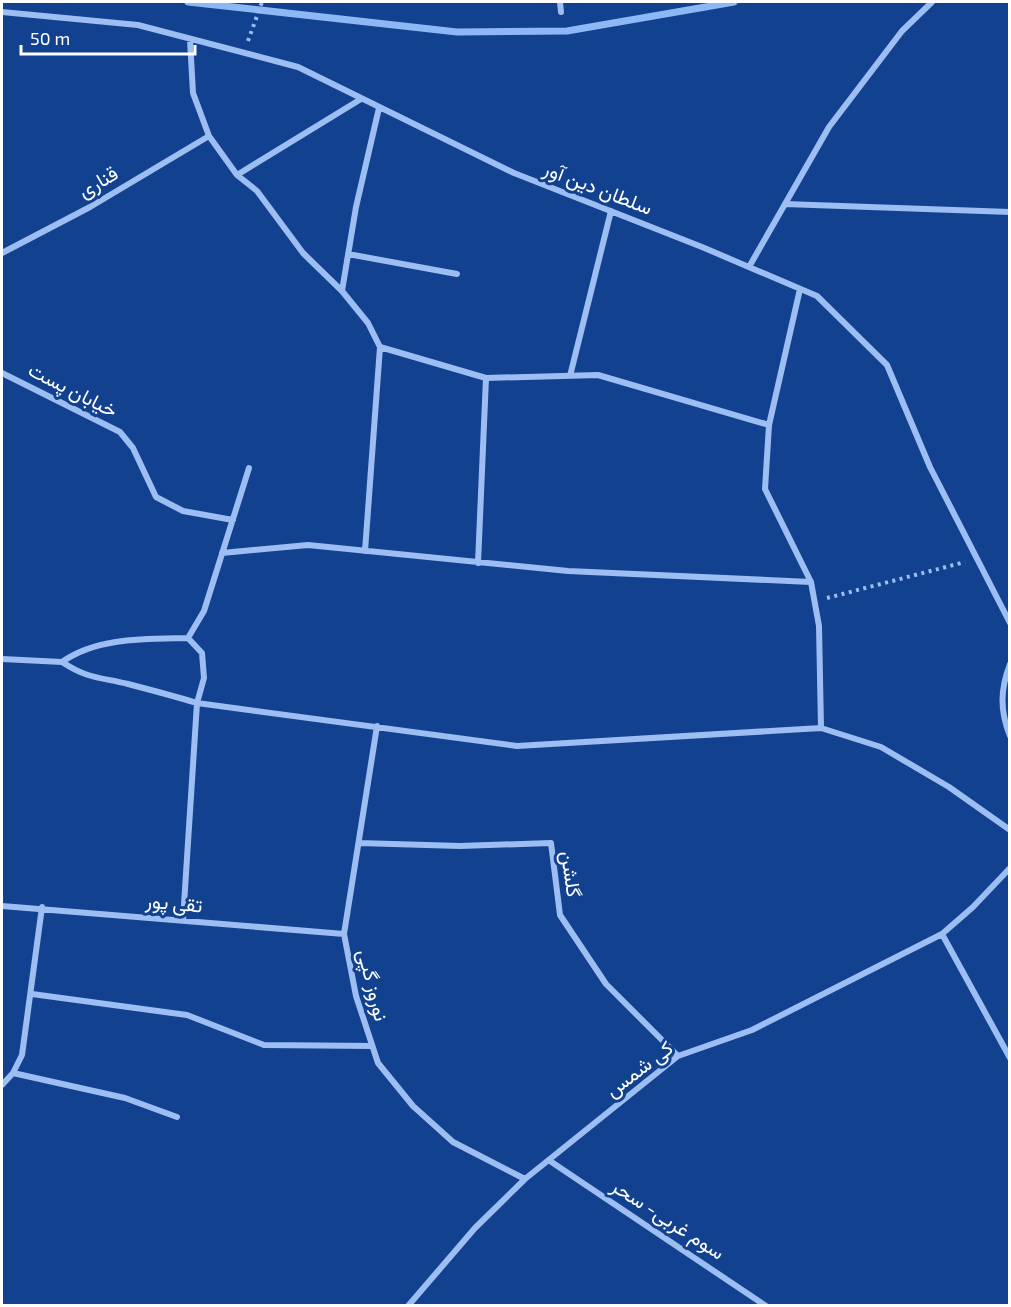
<svg xmlns="http://www.w3.org/2000/svg" width="1011" height="1307" viewBox="0 0 1011 1307" font-family="'Exo 2',Vazirmatn,sans-serif">
<style>
.lines{fill:none;stroke-linecap:round;stroke-linejoin:round}
.stream{stroke:#8eb8f5;stroke-width:7}
.path{stroke:#9cbef2;stroke-width:4;stroke-dasharray:3 4.5;stroke-linecap:butt}
.minor{stroke:#9cbef2;stroke-width:6}
.labels{text-anchor:middle;stroke-width:6;stroke-linejoin:round;paint-order:stroke}
.street-label{font-size:20px;fill:#fff;stroke:#12428f}
</style>
<rect width="100%" height="100%" fill="#12428f"/>
<g class="lines">
<path class="stream" d="M188 2 457 32 567 31 734 2"/>
<path class="path" d="M248 41 262 2
M827 598 965 562"/>
<path class="minor" d="M560 2 561 12
M2 12 138 25 298 67 514 173 702 247 817 296 887 365 930 467 1010 623
M190 40 193 93 209 136 237 175 257 191 303 253 342 291
M237 175 361 99
M785 204 1010 212
M2 253 90 207 209 136
M348 254 457 274
M749 267 829 127 902 31 932 2
M800 289 769 425 765 489 811 582 819 626 821 728
M380 347 486 378 598 375 769 425
M2 373 120 432 133 448 156 497 183 511 233 520
M570 376 611 211
M365 551 380 347 368 323 342 291 356 207 379 108
M222 553 308 545 568 571 811 582
M478 563 486 378
M188 638 202 653 204 678 197 703C174 696 151 690 128 684 99 677 88 679 62 662 97 637 146 639 188 638Z
M188 638 204 611 249 468
M2 659 62 662
M1010 664C1000 690 1000 711 1010 736
M377 726 344 934 356 996 378 1063 413 1106 453 1142 525 1179
M359 843 460 846 551 843 560 915 606 984 678 1056
M2 906 344 934
M183 920 197 703 517 746 821 728 881 747 949 787 1010 830
M942 934 1010 1058
M32 994 187 1015 264 1045 372 1046
M13 1073 125 1098 177 1117
M2 1085 13 1073 22 1055 42 907
M550 1161 766 1306
M408 1306 475 1228 525 1179 678 1056 752 1030 942 934 973 907 1010 868"/>
</g>
<g class="labels">
<g class="street-label">
<text transform="translate(98 182) rotate(-30)" y="7">قناری</text>
<text transform="translate(598 188) rotate(21)" y="7">سلطان دین آور</text>
<text transform="translate(73 390) rotate(27)" y="7">خیابان پست</text>
<text transform="translate(571 874) rotate(82)" y="7">گلشن</text>
<text transform="translate(174 903) rotate(5)" y="7">تقی پور</text>
<text transform="translate(373 985) rotate(76)" y="7">نوروز گپی</text>
<text transform="translate(639 1069) rotate(-37)" y="7">کی شمس</text>
<text transform="translate(668 1219) rotate(33)" y="7">سوم غربی- سحر</text>
</g>
</g>
<rect width="1011" height="1307" fill="none" stroke="#ffffff" stroke-width="6"/>
<path d="M21 45v9h174v-9" fill="none" stroke="#ffffff" stroke-width="3"/>
<text x="30" y="45" font-size="18" fill="#ffffff" stroke="#12428f" stroke-width="4.5" paint-order="stroke">50 m</text>
</svg>
